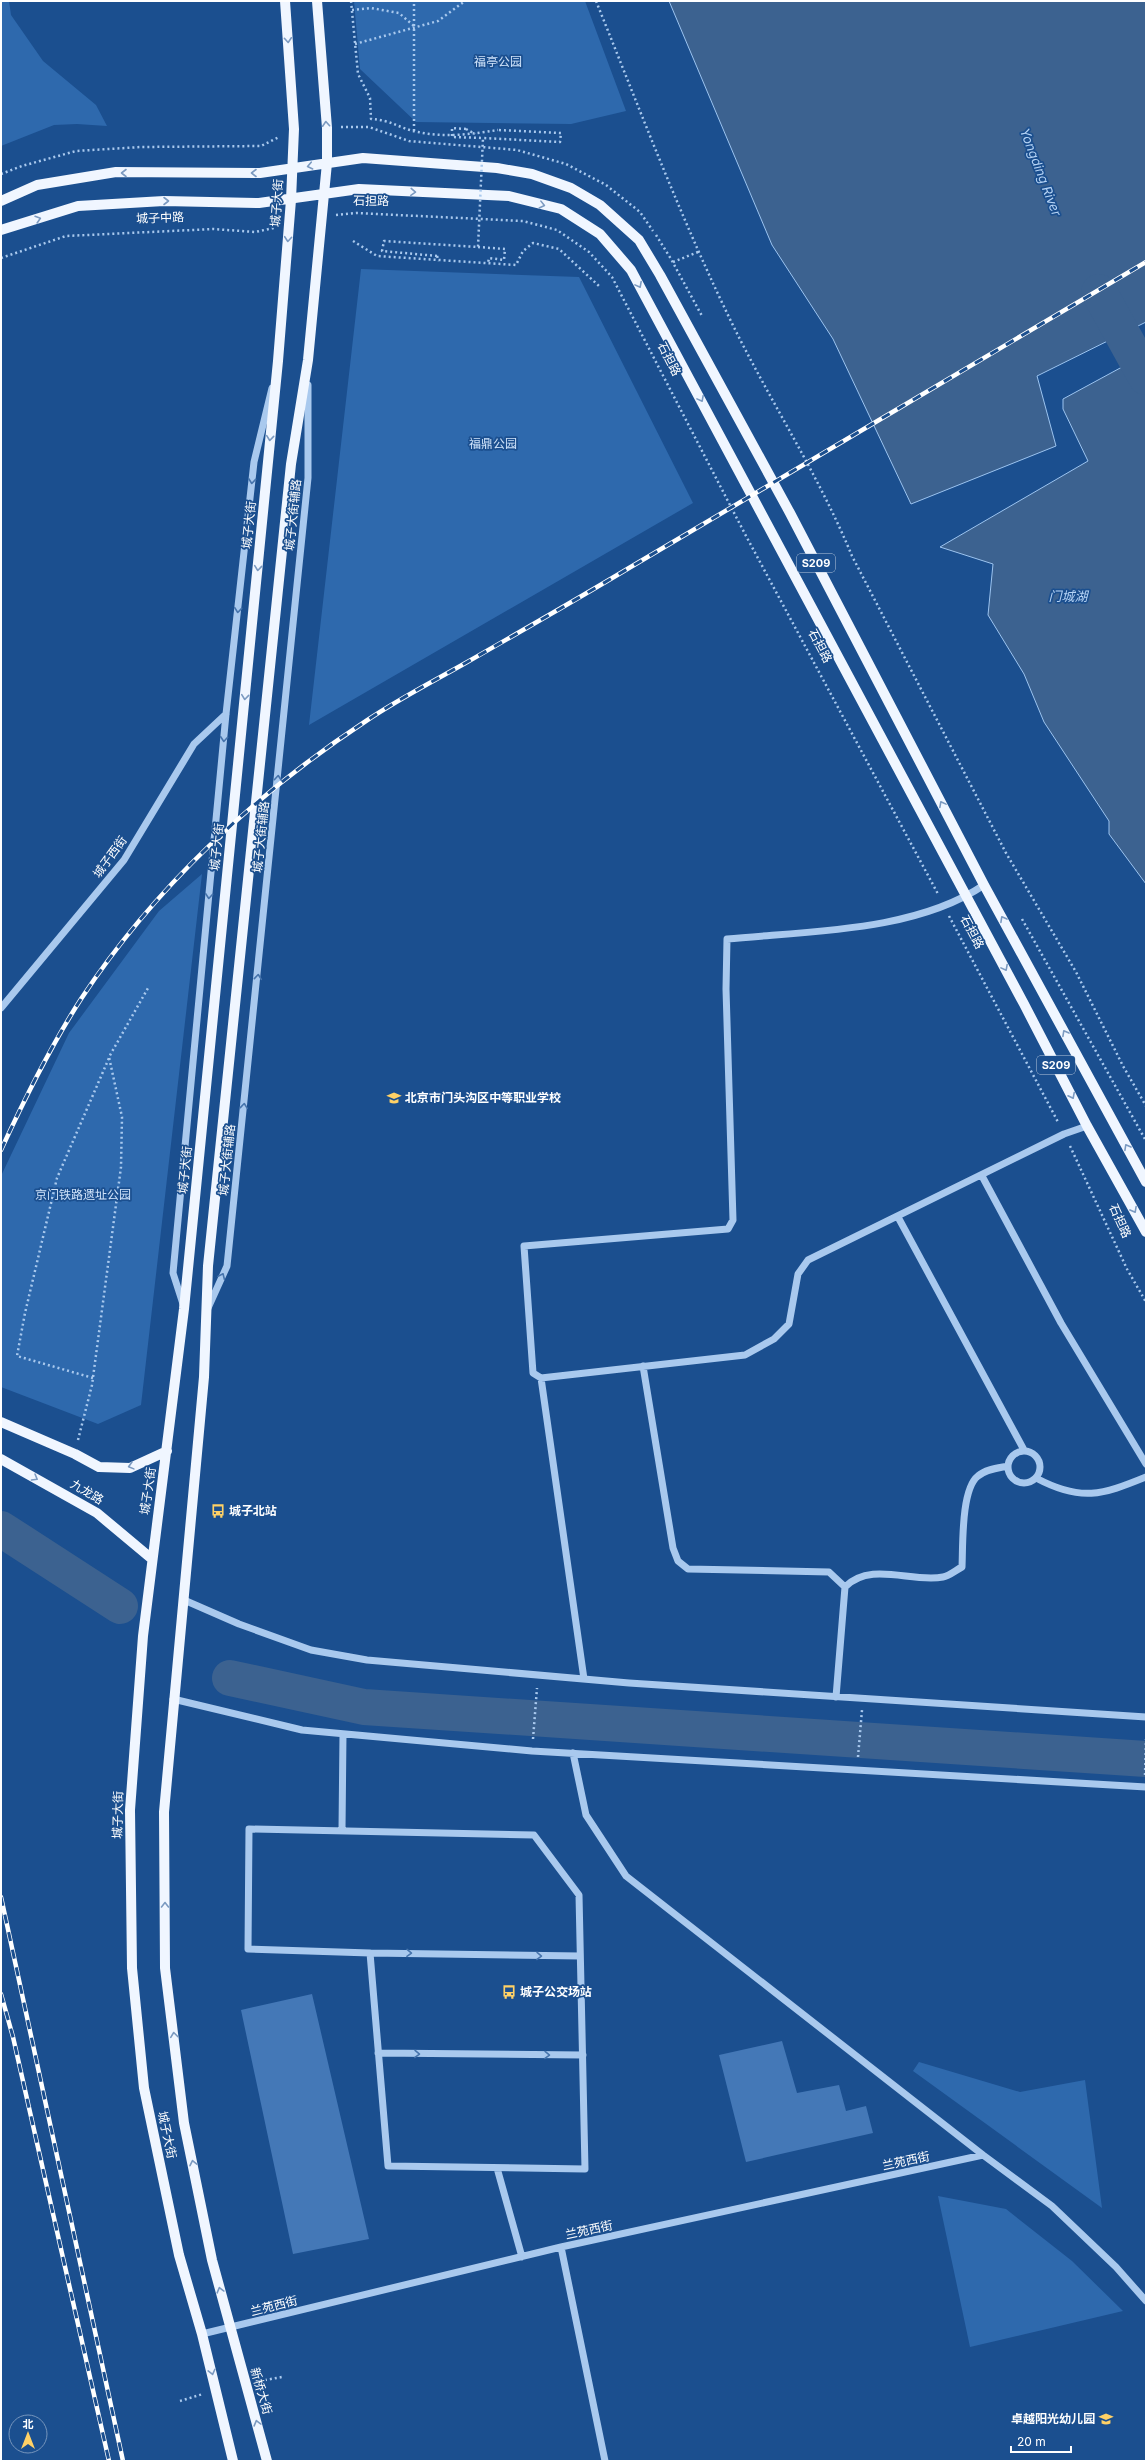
<svg xmlns="http://www.w3.org/2000/svg" width="1147" height="2462" viewBox="0 0 1147 2462" font-family="Inter,'Noto Sans SC',sans-serif">
<style>
.green{fill:#2e69ad}
.water{fill:#3c6290;stroke:#9cc4f0}
.lines{fill:none;stroke-linecap:round;stroke-linejoin:round}
.river{stroke:#3c6290;stroke-width:36}
.building{fill:#4478b7}
.path{stroke:#a9c9ee;stroke-width:2.5;stroke-dasharray:2 3;stroke-linecap:butt}
.minor{stroke:#a9c9ee;stroke-width:7}
.major{stroke:#f0f6ff;stroke-width:10}
.rail-casing{stroke:#fff;stroke-width:4.5}
.rail{stroke:#1b4f8f;stroke-width:3;stroke-dasharray:9;stroke-linecap:butt}
.path-bridge{stroke:#a9c9ee;stroke-width:2.5;stroke-dasharray:2 3;stroke-linecap:butt}
.oneway{stroke:#7b9ac1}
.oneway2{stroke:#4674ac}
.labels{text-anchor:middle;stroke-width:3.5;stroke-linejoin:round;paint-order:stroke}
.shield{fill:#1b4f8f;stroke:#bbcadd;stroke-width:1}
.shield-label{font-size:11px;font-weight:bold;fill:#fff}
.park-label{font-size:12px;fill:#cfe3fa;stroke:#1b4f8f}
.street-label{font-size:12px;fill:#fff;stroke:#1b4f8f}
.poi-label{font-size:12px;font-weight:bold;fill:#fff;stroke:#1b4f8f;text-anchor:start}
.water-label{font-size:13px;font-style:italic;fill:#b5d3f5;stroke:#1b4f8f}
</style>
<rect width="100%" height="100%" fill="#1b4f8f"/>
<path class="green" d="M1 1H9L11 15 43 61 96 105 107 126 77 124 54 125 1 146Z
M354 1H585L626 111 571 124 416 122 360 69Z
M361 269 579 277 693 503 309 725Z
M202 874 141 1405 98 1424 1 1387V1176L69 1033 159 911Z
M919 2062 1020 2092 1085 2080 1102 2208 913 2071Z
M938 2196 1006 2209 1072 2261 1123 2311 970 2347Z"/>
<path class="water" d="M669 1H1146V322L1037 376 1056 446 911 504 833 339 772 245Z
M1146 354V884L1109 834V821L1044 722 1024 674 988 615 993 564 940 547 1088 461 1063 409V399Z"/>
<g class="lines">
<path class="river" d="M1099 292 1146 377
M1 1529 120 1606
M230 1678 364 1707 1146 1759"/>
</g>
<path class="building" d="M312 1994 369 2239 293 2254 241 2010Z
M782 2041 797 2093 839 2085 846 2111 866 2106 873 2133 746 2162 719 2055Z"/>
<g class="lines">
<path class="path" d="M351 1 358 74 370 98 371 119C392 120 400 129 418 132 444 138 473 134 498 130
M596 1C638 105 678 211 727 313 766 395 817 471 852 556L1006 853 1076 972 1123 1066 1146 1106
M352 10 371 8 399 13 414 26
M355 44 438 21 465 1
M341 127H369L409 141 517 150 566 164 606 185 640 212 653 231
M466 129 475 134
M414 131V1
M1 174 22 166 76 151 141 147 261 146 279 137
M336 215 356 213 523 221 557 230 589 252 612 277 745 534 938 894
M656 235 671 259 702 316
M353 241 377 256 516 265 523 251 533 243 559 249 599 286
M478 247 505 249 504 260 489 258 488 263
M437 256 439 261
M1 258 66 236 213 229 255 232 274 228
M673 262 698 252
M949 916 1058 1122
M1022 919 1146 1141
M1070 1146 1127 1269 1146 1302
M93 1378 17 1356 25 1313 57 1178 109 1058
M78 1440 92 1385 121 1167 122 1117 109 1057 148 988
M533 1739 537 1688
M858 1757 862 1710
M1145 1775 1146 1739
M260 2381 282 2377
M180 2401 203 2394"/>
<path class="minor" d="M984 885C915 932 808 931 727 939L726 989 733 1220 728 1229 524 1246 533 1373 541 1378 745 1355 774 1339 789 1324 798 1274 808 1260 1064 1134 1087 1126
M1 1008 124 860 194 744 226 714
M982 1176 1061 1323 1146 1464
M898 1217 1024 1450
M183 1304 173 1273 226 714 254 462 272 388
M208 1308 227 1266 308 478V385
M643 1366 673 1548 678 1561 688 1569 829 1572 845 1587
M541 1378 584 1679
M1008 1467a16 16 0 1 1 32 0a16 16 0 1 1-32 0Z
M1036 1478C1081 1502 1102 1495 1146 1477
M184 1600 239 1624 311 1650 367 1660 629 1683 1146 1717
M836 1697 845 1587C871 1561 911 1583 943 1577 949 1576 956 1570 962 1567 963 1546 961 1489 978 1476 986 1469 998 1468 1008 1466
M173 1699 302 1730 532 1751 1146 1787
M573 1753 586 1815 626 1876 983 2155 1052 2206 1116 2267 1146 2301
M249 1829 534 1835 579 1895 585 2169 388 2166 370 1953 248 1949Z
M342 1830 343 1734
M370 1953 580 1956
M378 2053 583 2055
M497 2168 522 2257
M561 2247 605 2461
M202 2334 561 2247 983 2155"/>
<path class="major" d="M1 201 37 185 116 172 260 173 363 158 497 168 532 174 571 188 600 205 639 240 660 275 790 513 984 885 1146 1182
M1 230 78 206 164 201 259 203 359 189 509 196 561 209 600 234 631 270 1024 1004 1087 1126 1146 1232
M1 1422 75 1454 99 1467 130 1468 167 1451
M1 1459 97 1513 152 1559
M233 2461 202 2334 179 2255 144 2088 132 1968 130 1810 143 1636 184 1309 278 361 291 200 294 129 285 1
M267 2461 212 2260 184 2123 165 1968 164 1812 204 1377 208 1266 291 464 308 360 327 163V128L317 1"/>
<defs>
<path id="rail" d="M1 1150C25 1098 50 1047 81 999 154 888 255 794 366 721 397 700 430 683 462 665 518 633 574 601 629 568 801 466 974 364 1146 262
M1 1897 123 2461
M1 1994 13 2037 109 2461"/>
</defs>
<use href="#rail" class="rail-casing"/>
<use href="#rail" class="rail"/>
<path class="path-bridge" d="M466 129 452 128V137L483 138
M437 256 382 251 384 241 478 247 483 138 560 142 561 133 498 130"/>
</g>
<defs><path id="oneway-chevron" d="M-2-3.5L2.5 0L-2 3.5" fill="none" stroke-width="1.6" stroke-linecap="round" stroke-linejoin="round"/></defs>
<g class="oneway">
<use href="#oneway-chevron" transform="translate(288 40) rotate(86)"/>
<use href="#oneway-chevron" transform="translate(326 124) rotate(-94)"/>
<use href="#oneway-chevron" transform="translate(310 166) rotate(168)"/>
<use href="#oneway-chevron" transform="translate(124 173) rotate(-180)"/>
<use href="#oneway-chevron" transform="translate(254 173) rotate(-180)"/>
<use href="#oneway-chevron" transform="translate(413 192) rotate(3)"/>
<use href="#oneway-chevron" transform="translate(166 201)"/>
<use href="#oneway-chevron" transform="translate(542 205) rotate(14)"/>
<use href="#oneway-chevron" transform="translate(38 219) rotate(-17)"/>
<use href="#oneway-chevron" transform="translate(288 239) rotate(95)"/>
<use href="#oneway-chevron" transform="translate(639 285) rotate(62)"/>
<use href="#oneway-chevron" transform="translate(701 399) rotate(62)"/>
<use href="#oneway-chevron" transform="translate(270 438) rotate(96)"/>
<use href="#oneway-chevron" transform="translate(258 568) rotate(96)"/>
<use href="#oneway-chevron" transform="translate(245 697) rotate(96)"/>
<use href="#oneway-chevron" transform="translate(942 804) rotate(-118)"/>
<use href="#oneway-chevron" transform="translate(1003 919) rotate(-119)"/>
<use href="#oneway-chevron" transform="translate(1005 968) rotate(62)"/>
<use href="#oneway-chevron" transform="translate(1065 1033) rotate(-119)"/>
<use href="#oneway-chevron" transform="translate(1072 1096) rotate(63)"/>
<use href="#oneway-chevron" transform="translate(1127 1147) rotate(-119)"/>
<use href="#oneway-chevron" transform="translate(1134 1210) rotate(61)"/>
<use href="#oneway-chevron" transform="translate(131 1466) rotate(165)"/>
<use href="#oneway-chevron" transform="translate(35 1478) rotate(30)"/>
<use href="#oneway-chevron" transform="translate(165 1905) rotate(-90)"/>
<use href="#oneway-chevron" transform="translate(174 2035) rotate(-97)"/>
<use href="#oneway-chevron" transform="translate(193 2163) rotate(-102)"/>
<use href="#oneway-chevron" transform="translate(220 2290) rotate(-105)"/>
<use href="#oneway-chevron" transform="translate(212 2372) rotate(76)"/>
<use href="#oneway-chevron" transform="translate(257 2423) rotate(-105)"/>
</g>
<g class="oneway2">
<use href="#oneway-chevron" transform="translate(252 481) rotate(96)"/>
<use href="#oneway-chevron" transform="translate(238 610) rotate(96)"/>
<use href="#oneway-chevron" transform="translate(224 739) rotate(95)"/>
<use href="#oneway-chevron" transform="translate(278 778) rotate(-85)"/>
<use href="#oneway-chevron" transform="translate(209 896) rotate(95)"/>
<use href="#oneway-chevron" transform="translate(258 977) rotate(-84)"/>
<use href="#oneway-chevron" transform="translate(244 1106) rotate(-84)"/>
<use href="#oneway-chevron" transform="translate(222 1276) rotate(-66)"/>
<use href="#oneway-chevron" transform="translate(409 1953) rotate(1)"/>
<use href="#oneway-chevron" transform="translate(539 1956) rotate(1)"/>
<use href="#oneway-chevron" transform="translate(417 2054) rotate(1)"/>
<use href="#oneway-chevron" transform="translate(547 2055) rotate(1)"/>
</g>
<defs>
<symbol id="school-bare" viewBox="-9 -9 18 18"><path d="M0-5L7-2L0 1L-7-2ZM-4 1L0 2.5L4 1V4Q0 6-4 4Z" fill="#ffd166" stroke="#1b4f8f" stroke-width="2.5" paint-order="stroke"/></symbol>
<symbol id="bus-bare" viewBox="-9 -9 18 18"><path d="M-5-6H5V4H4V6H2V4H-2V6H-4V4H-5ZM-3.5-4V0h7V-4ZM-3.5 1.2v1.5H-2V1.2ZM2 1.2v1.5H3.5V1.2Z" fill="#ffd166" stroke="#1b4f8f" stroke-width="2.5" paint-order="stroke"/></symbol>
</defs>
<g fill-rule="evenodd">
<use href="#school-bare" x="384" y="1088" width="20" height="20"/>
<use href="#bus-bare" x="208" y="1501" width="20" height="20"/>
<use href="#bus-bare" x="499" y="1982" width="20" height="20"/>
<use href="#school-bare" x="1096" y="2409" width="20" height="20"/>
</g>
<g class="labels">
<g class="shield">
<rect x="797" y="554" width="38" height="18" rx="3"/>
<rect x="1037" y="1056" width="38" height="18" rx="3"/>
</g>
<g class="shield-label">
<text x="816" y="567">S209</text>
<text x="1056" y="1069">S209</text>
</g>
<g class="park-label">
<text x="498" y="66">福亭公园</text>
<text x="493" y="448">福鼎公园</text>
<text x="83" y="1199">京门铁路遗址公园</text>
</g>
<g class="street-label">
<text transform="translate(371 201) rotate(1)" y="4">石担路</text>
<text transform="translate(277 203) rotate(-86)" y="4">城子大街</text>
<text transform="translate(160 218) rotate(-2)" y="4">城子中路</text>
<text transform="translate(669 359) rotate(63)" y="4">石担路</text>
<text transform="translate(293 515) rotate(-84)" y="4">城子大街辅路</text>
<text transform="translate(249 525) rotate(-84)" y="4">城子大街</text>
<text transform="translate(820 646) rotate(62)" y="4">石担路</text>
<text transform="translate(261 837) rotate(-84)" y="4">城子大街辅路</text>
<text transform="translate(217 847) rotate(-84)" y="4">城子大街</text>
<text transform="translate(110 857) rotate(-54)" y="4">城子西街</text>
<text transform="translate(972 932) rotate(62)" y="4">石担路</text>
<text transform="translate(227 1160) rotate(-84)" y="4">城子大街辅路</text>
<text transform="translate(185 1170) rotate(-84)" y="4">城子大街</text>
<text transform="translate(1120 1221) rotate(66)" y="4">石担路</text>
<text transform="translate(148 1491) rotate(-82)" y="4">城子大街</text>
<text transform="translate(87 1492) rotate(31)" y="4">九龙路</text>
<text transform="translate(118 1815) rotate(-89)" y="4">城子大街</text>
<text transform="translate(167 2135) rotate(78)" y="4">城子大街</text>
<text transform="translate(906 2161) rotate(-12)" y="4">兰苑西街</text>
<text transform="translate(589 2230) rotate(-12)" y="4">兰苑西街</text>
<text transform="translate(274 2306) rotate(-14)" y="4">兰苑西街</text>
<text transform="translate(261 2391) rotate(74)" y="4">新桥大街</text>
</g>
<g class="poi-label">
<text x="405" y="1102">北京市门头沟区中等职业学校</text>
<text x="229" y="1515">城子北站</text>
<text x="520" y="1996">城子公交场站</text>
<text x="1095" y="2423" text-anchor="end">卓越阳光幼儿园</text>
</g>
<g class="water-label">
<text transform="translate(1041 172) rotate(69)" y="5">Yongding River</text>
<text x="1068" y="601">门城湖</text>
</g>
</g>
<rect width="1147" height="2462" fill="none" stroke="#ffffff" stroke-width="4"/>
<g transform="translate(28 2434)"><circle r="19" fill="#1b4f8f" stroke="#7695bc"/>
<path d="M0-3L7 15L0 10L-7 15Z" fill="#ffd166"/>
<text y="-6" font-size="11" font-weight="bold" text-anchor="middle" fill="#ffffff">北</text>
</g>
<path d="M1011 2446v6h60v-6" fill="none" stroke="#ffffff" stroke-width="2"/>
<text x="1017" y="2446" font-size="12" fill="#ffffff" stroke="#1b4f8f" stroke-width="3" paint-order="stroke">20 m</text>
</svg>
